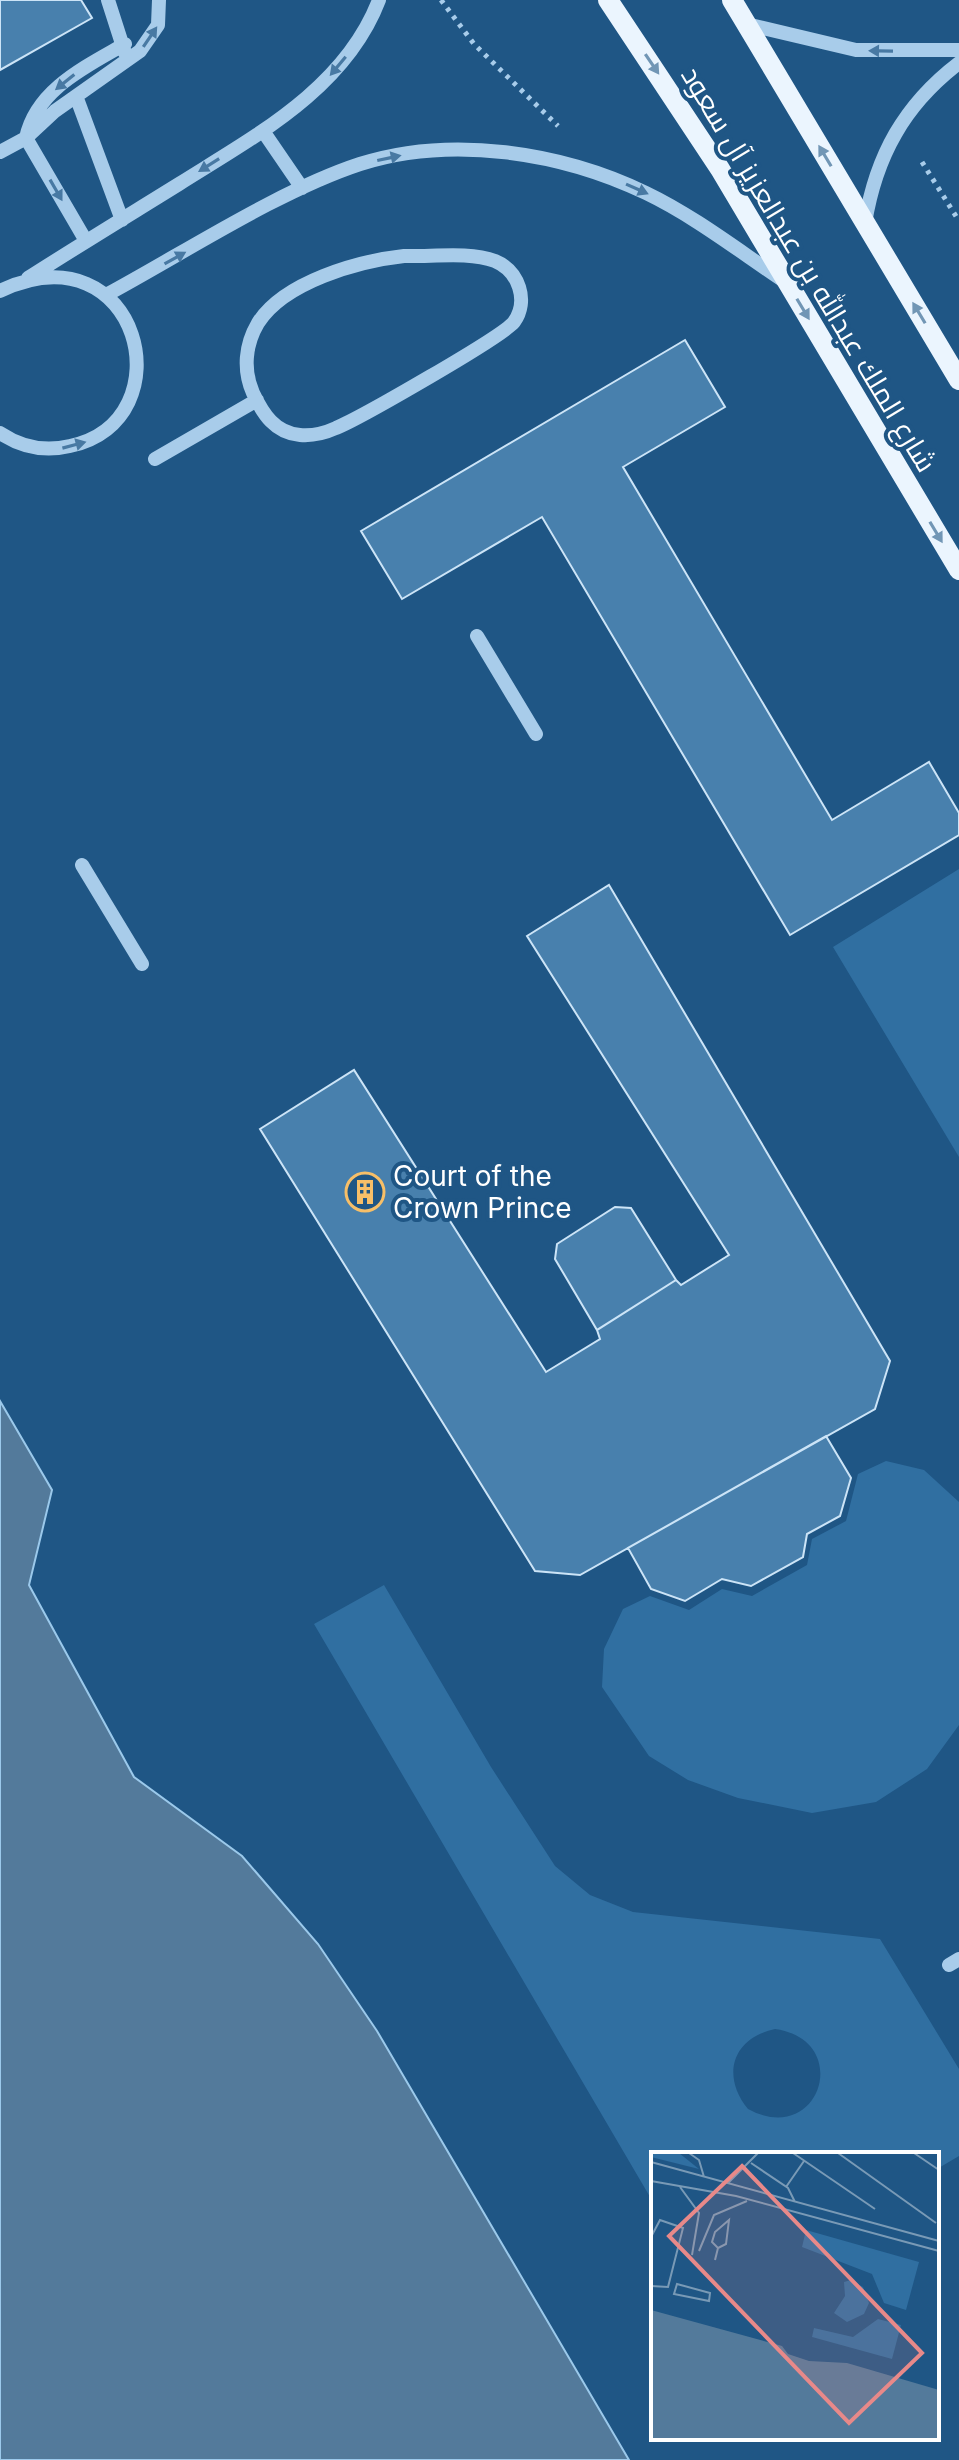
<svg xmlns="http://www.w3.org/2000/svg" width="959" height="2460" viewBox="0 0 959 2460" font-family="Inter,Cairo,sans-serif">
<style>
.green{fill:#306fa1;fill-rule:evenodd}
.water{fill:#537a9b;stroke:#9bc9eb;stroke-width:2}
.building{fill:#4880ad;stroke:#cce4f7;stroke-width:2}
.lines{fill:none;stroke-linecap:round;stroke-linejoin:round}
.path{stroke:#a8ccea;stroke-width:5;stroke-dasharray:4 6;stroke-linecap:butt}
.minor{stroke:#a8ccea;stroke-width:14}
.major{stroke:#ebf5fe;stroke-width:20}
.oneway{fill:#4879a3}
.oneway2{fill:#7196b5}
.labels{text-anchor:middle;stroke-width:8;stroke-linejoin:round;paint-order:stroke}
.street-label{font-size:28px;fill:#fff;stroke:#1f5685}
.poi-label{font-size:28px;fill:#fff;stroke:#1f5685;text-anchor:start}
.inset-road{fill:none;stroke:#799ab6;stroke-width:2}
.view{fill:#e88989;fill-opacity:0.15;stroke:#e88989;stroke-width:4}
.inset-edge{fill:none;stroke:#fff;stroke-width:4}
</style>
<rect width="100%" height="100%" fill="#1f5685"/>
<path class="green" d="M959 869V1157L833 947Z
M886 1461 924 1470 959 1502V1725L927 1769 876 1802 812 1813 738 1798 688 1780 649 1756 602 1687 604 1649 623 1609 650 1596 689 1610 722 1589 752 1596 807 1565 812 1539 846 1521 858 1474Z
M384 1585 491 1767 555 1866 590 1895 633 1912 880 1939 959 2069V2156L937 2169V2154H653V2202L314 1624ZM775 2029C854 2040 820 2148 748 2109 721 2076 732 2038 775 2029Z"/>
<path class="water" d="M0 1401 52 1490 29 1585 134 1777 242 1856 318 1944 377 2031 629 2460H0Z"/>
<path class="building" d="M0 0H81L92 18 0 70Z
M685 340 725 407 623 467 832 820 929 762 959 813V835L790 935 542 517 402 599 361 531Z
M609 885 890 1361 875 1409 580 1575 535 1571 260 1129 354 1070 546 1372 600 1339 597 1330 676 1280 681 1285 729 1255 527 936Z
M615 1207 631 1208 676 1280 597 1330 555 1259 557 1244Z
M826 1436 851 1478 840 1516 807 1534 803 1557 751 1586 722 1579 685 1601 651 1589 628 1548Z"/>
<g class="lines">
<path class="path" d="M441 0 474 44 558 126
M922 162 959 221"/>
<path class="minor" d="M108 0 125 53
M746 24 856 50H959
M76 96 122 220
M263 131 302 188
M0 152 26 138 55 111 140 51 158 25 159 0
M865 223C876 156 904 105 959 63
M86 241 26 138C36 90 85 67 125 44
M404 256C431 257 469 251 495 261 519 271 529 301 514 322 502 337 360 418 336 428 325 433 312 436 300 435 275 433 263 414 253 393 243 370 245 345 258 323 284 282 358 261 404 256Z
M28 278C78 246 129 215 179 184 255 136 345 89 379 0
M0 291C140 225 188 421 70 446 45 452 21 447 0 433
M106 295C184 253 278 191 360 164 451 135 561 152 646 193 694 216 739 251 784 281
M155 459 257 400
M477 636 536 734
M82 865 142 964
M949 1965 959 1959"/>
<path class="major" d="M608 0 720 169 959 570
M732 0 959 380"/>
</g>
<defs><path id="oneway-solid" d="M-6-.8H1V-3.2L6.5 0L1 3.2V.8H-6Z" transform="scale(2)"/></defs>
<g class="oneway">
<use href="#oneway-solid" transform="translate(150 37) rotate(-56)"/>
<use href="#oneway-solid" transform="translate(881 51) rotate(-179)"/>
<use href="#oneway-solid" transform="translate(338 66) rotate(130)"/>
<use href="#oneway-solid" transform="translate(65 82) rotate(141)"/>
<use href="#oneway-solid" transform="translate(389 158) rotate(-12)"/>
<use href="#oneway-solid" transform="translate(209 165) rotate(148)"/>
<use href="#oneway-solid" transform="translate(637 189) rotate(24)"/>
<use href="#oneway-solid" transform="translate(56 190) rotate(60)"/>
<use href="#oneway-solid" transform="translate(175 258) rotate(-29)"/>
<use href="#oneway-solid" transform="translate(74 445) rotate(-15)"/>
</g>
<g class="oneway2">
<use href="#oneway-solid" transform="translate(652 64) rotate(56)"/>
<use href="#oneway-solid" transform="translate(825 156) rotate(-121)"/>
<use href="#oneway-solid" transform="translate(803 309) rotate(59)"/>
<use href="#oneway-solid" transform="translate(919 313) rotate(-121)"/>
<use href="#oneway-solid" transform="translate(936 532) rotate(59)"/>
</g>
<defs>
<symbol id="building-ring" viewBox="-11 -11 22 22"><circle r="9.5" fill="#1f5685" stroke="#f7bf68" stroke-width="1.5"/><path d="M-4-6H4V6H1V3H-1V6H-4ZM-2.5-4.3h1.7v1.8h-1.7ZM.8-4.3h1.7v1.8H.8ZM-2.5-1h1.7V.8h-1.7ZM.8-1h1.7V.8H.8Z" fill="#f7bf68"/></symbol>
</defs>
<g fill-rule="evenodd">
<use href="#building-ring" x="343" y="1170" width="44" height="44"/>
</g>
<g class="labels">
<g class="street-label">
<text transform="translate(809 269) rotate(59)" y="10">شارع الملك عبدالله بن عبدالعزيز آل سعود</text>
</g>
<g class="poi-label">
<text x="393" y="1186">Court of the<tspan x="393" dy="32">Crown Prince</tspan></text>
</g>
</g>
<g transform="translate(651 2152)">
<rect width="288" height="288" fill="#1f5685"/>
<path d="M0 1H28L48 17 0 5ZM155 78 268 110 255 158 233 151 221 122 151 95ZM200 128 212 135 218 151 213 162 196 170 183 161 194 144 193 130ZM227 167 250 173 241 207 161 185 163 176 202 185Z" fill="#306fa1"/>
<path d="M0 158 131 194 137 202 158 209 196 211 288 238V287H0Z" fill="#537a9b"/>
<path class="inset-road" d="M38 1 48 8 53 25M142 1 224 57M187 1 285 71M263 1 288 18M0 10 288 89M100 11 137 36 144 50M0 29 85 44 288 99M77 31 107 1M29 35 48 61 41 103M135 35 153 9M0 85 9 68 32 76 17 135 0 134M48 99 63 63 96 49M64 108 67 96 75 92 78 68 64 80 61 90 67 96M26 132 59 141 58 149 23 142Z"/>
<path class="view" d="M91 14 271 201 198 271 18 84Z"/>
<rect width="288" height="288" class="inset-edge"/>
</g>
</svg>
